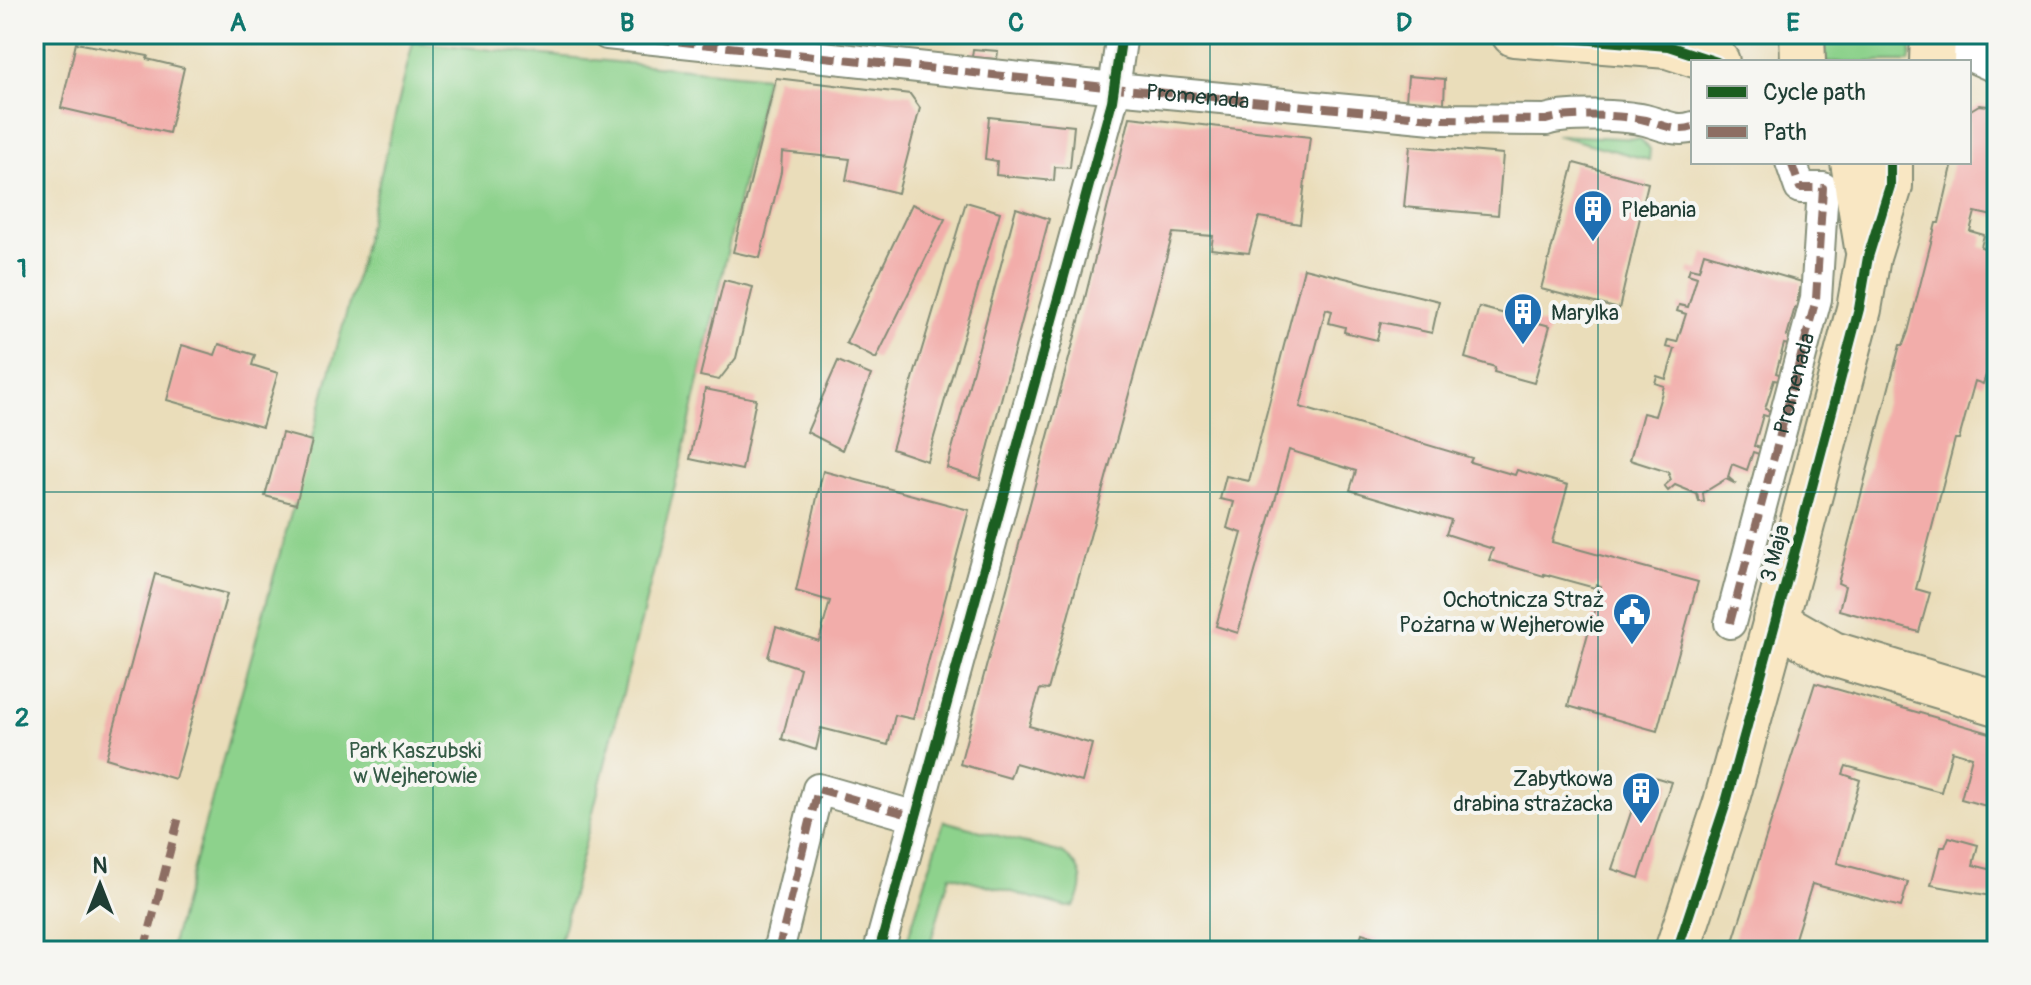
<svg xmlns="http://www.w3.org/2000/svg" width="2031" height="985" viewBox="0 0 2031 985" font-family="Pangolin,sans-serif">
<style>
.green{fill:#8dd28c;stroke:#568860;stroke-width:2}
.building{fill:#f2adaa}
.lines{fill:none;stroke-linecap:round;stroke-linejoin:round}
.street-casing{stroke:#848d77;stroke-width:34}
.secondary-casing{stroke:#848d77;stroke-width:48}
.street{stroke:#fff;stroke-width:30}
.secondary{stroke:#f9e7c3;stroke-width:44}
.quiet{stroke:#8d6e63;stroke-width:8;stroke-dasharray:16 8;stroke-linecap:butt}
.cycleway-casing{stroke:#f6f6f2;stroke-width:15}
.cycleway{stroke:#1b5e20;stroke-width:10}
.grid{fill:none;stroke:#0f766e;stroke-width:2;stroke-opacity:0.55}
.labels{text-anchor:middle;stroke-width:8;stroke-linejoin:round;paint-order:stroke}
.street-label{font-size:22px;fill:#1f3d34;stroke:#f6f6f2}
.poi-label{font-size:22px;fill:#1f3d34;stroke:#f6f6f2;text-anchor:start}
.park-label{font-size:22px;fill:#355b46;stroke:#f6f6f2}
.neatline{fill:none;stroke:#0f766e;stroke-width:3}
.grid-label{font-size:26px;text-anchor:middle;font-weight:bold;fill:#0f766e}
</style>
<rect width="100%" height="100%" fill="#f6f6f2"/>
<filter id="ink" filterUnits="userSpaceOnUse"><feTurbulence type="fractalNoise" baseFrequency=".0125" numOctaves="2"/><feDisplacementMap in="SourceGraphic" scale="16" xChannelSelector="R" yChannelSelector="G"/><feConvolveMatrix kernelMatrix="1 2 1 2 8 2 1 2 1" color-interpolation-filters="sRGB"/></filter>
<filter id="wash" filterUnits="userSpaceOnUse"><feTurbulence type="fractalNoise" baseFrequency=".006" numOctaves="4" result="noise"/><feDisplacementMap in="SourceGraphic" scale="32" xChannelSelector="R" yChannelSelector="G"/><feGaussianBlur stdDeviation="1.8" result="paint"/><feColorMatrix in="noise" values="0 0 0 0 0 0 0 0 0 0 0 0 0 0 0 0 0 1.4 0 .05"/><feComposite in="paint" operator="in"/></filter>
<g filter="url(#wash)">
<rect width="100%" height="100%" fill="#eaddba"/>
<path class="green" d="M1827 34H1908L1911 52 1909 62H1826L1824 45Z
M1966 34H1986L1997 39V51L1978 44Z
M413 42 766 77 679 470 564 927 557 951H170L353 289Z
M1556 135 1640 139 1650 149 1649 160Z
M944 821 1062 853C1083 867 1087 885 1074 906L1066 907 950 875 928 951H904Z"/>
<g id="blocks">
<path class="building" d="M76 43 148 56 147 59 184 68 169 133 61 108Z
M973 49 998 51 997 59 972 57Z
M1408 76 1445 79 1444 103 1406 101Z
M776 78 910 94 920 108 898 193 846 180 850 159 782 152 781 172 760 258 733 252Z
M1979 105 1997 107V217L1975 212 1970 231 1984 235 1981 247 1997 252V358L1992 357 1983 384 1975 381 1959 439H1955L1916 589 1930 593 1919 632 1839 610 1845 586 1838 583 1900 345H1903L1908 332 1936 223H1939L1953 162H1969V111Z
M989 117 1074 126 1070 168 1055 167 1054 181 996 175 997 161 985 159Z
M1130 117 1310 137 1300 224 1259 217 1249 253 1211 249 1213 236 1173 233 1048 690 1040 689 1029 726 1092 744 1082 782 1015 763 1010 778 960 764 1082 310Z
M1410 146 1503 154 1498 215 1404 207Z
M1574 163 1648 183 1619 309 1541 289Z
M966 202 1000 212 927 461 892 449Z
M912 204 945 219 876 359 846 343Z
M1016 208 1049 219 980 479 947 468Z
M1704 253 1802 282 1797 301 1806 303 1804 310 1795 307 1787 336 1796 340 1794 346 1784 344 1776 373 1785 376 1784 382 1774 380 1765 409 1775 413 1773 418 1763 415 1754 446 1764 449 1762 455 1753 452 1747 470 1732 464 1728 477 1736 484 1726 479 1703 493 1704 502H1699L1697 494 1675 485 1668 491 1664 486 1671 480 1668 472 1630 460 1643 413 1655 416 1664 386 1655 383 1657 376 1666 379 1675 349 1666 347 1668 340 1677 342 1686 314 1677 311 1679 305 1688 307 1697 277 1688 274 1690 268 1699 270Z
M1304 268 1439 301 1432 333 1381 322 1377 340 1344 332 1345 327 1329 323 1332 311 1326 309 1300 407 1472 458 1470 462 1515 475 1517 470 1568 485 1552 542 1698 582 1657 731 1568 706 1601 586 1596 584 1595 588 1544 574V576L1489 560 1493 549 1446 534 1451 520 1350 490 1356 471 1289 450 1238 633 1216 626 1242 533 1227 528 1234 502 1220 499 1226 476 1249 481Z
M724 280 753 287 736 358 719 380 700 376Z
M1479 307 1550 326 1534 383 1494 372 1495 367 1465 358Z
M219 344 255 355 252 365 278 373 262 427 167 400 182 345 215 355Z
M838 361 871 375 842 450 807 432Z
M705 389 756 399 742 470 690 459Z
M282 433 312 441 296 504 265 496Z
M823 471 969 510 913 719 895 715 888 745 821 728 816 750 782 739 800 668 768 657 776 627 819 641 830 601 796 591Z
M155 574 227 594 175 779 106 758Z
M1815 683 1997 735V809L1961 799 1972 757 1952 751 1941 792 1846 766 1843 774 1860 780 1837 863 1908 882 1901 907 1812 884 1791 951H1730Z
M1644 774 1671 782 1639 878 1612 869Z
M1949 837 1978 845 1973 865 1997 871V897L1931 885 1941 847H1945Z
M1362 933 1412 950 1414 942 1437 951H1356Z"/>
</g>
</g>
<g filter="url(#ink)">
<use href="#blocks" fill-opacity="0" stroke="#848d77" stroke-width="2"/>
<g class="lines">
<defs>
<g id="street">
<path id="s1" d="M607 34 1115 88 1443 119 1546 120C1566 113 1623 115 1645 120 1661 124 1677 133 1693 127"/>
<path d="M1934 40 1997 68"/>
<path id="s2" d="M1730 623 1816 299 1823 188H1800L1791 162"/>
<path d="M778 951 818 789 916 817"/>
<path d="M879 951 1112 101 1122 34"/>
</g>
<path id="secondary" d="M1514 34 1668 46 1717 62
M1802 34 1803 62
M1932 62 1933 34
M1853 162 1867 247
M1775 621 1833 654 1997 703
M1677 951 1725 806 1799 536 1859 309 1868 257 1890 186V162"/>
</defs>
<use href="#street" class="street-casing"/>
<use href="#secondary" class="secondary-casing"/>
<use href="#street" class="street"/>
<use href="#secondary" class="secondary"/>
<path class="quiet" d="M607 34 1115 88 1443 119 1546 120C1566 113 1623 115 1645 120 1661 124 1677 133 1693 127
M1730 623 1816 299 1823 188H1800L1791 162
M144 951 180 813
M778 951 818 789 916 817"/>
<defs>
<path id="cycleway" d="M1514 34 1668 46 1717 62
M879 951 1112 101 1122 34
M1677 951 1725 806 1799 536 1859 309 1868 257 1890 186V162"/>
</defs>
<use href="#cycleway" class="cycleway-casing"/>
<use href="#cycleway" class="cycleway"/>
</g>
</g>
<path class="grid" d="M433 34V951M821 34V951M1210 34V951M1598 34V951M34 492H1997"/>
<defs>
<symbol id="building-pin" viewBox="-11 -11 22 30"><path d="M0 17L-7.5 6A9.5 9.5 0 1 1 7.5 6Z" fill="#1f6fb2" stroke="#f6f6f2"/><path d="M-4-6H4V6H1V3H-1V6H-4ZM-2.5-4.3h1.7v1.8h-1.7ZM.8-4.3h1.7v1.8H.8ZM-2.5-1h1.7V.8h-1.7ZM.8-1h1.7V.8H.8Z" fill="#fff"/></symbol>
<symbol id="civic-pin" viewBox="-11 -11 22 30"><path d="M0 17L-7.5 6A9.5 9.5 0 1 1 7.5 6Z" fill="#1f6fb2" stroke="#f6f6f2"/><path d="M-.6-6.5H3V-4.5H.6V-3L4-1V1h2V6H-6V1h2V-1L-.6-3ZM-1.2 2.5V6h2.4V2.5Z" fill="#fff"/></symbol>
</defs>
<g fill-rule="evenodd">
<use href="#building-pin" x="1571" y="187" width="44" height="60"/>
<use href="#building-pin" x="1501" y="290" width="44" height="60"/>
<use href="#civic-pin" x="1610" y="590" width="44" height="60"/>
<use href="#building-pin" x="1619" y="769" width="44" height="60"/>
</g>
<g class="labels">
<g class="street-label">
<text dy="8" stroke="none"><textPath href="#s1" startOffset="594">Promenada</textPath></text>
<text dy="8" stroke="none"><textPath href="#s2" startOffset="248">Promenada</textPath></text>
<text transform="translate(1774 553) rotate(-75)" y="8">3 Maja</text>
</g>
<g class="poi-label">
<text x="1621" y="217">Plebania</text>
<text x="1551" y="320">Marylka</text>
<text x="1604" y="607" text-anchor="end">Ochotnicza Straż<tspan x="1604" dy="25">Pożarna w Wejherowie</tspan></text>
<text x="1613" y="786" text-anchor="end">Zabytkowa<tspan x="1613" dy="25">drabina strażacka</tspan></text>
</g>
<g class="park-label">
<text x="415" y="758">Park Kaszubski<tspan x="415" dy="25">w Wejherowie</tspan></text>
</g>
</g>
<rect width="2031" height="985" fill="none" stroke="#f6f6f2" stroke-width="88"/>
<rect x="1691" y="60" width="280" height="104" fill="#f6f6f2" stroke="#a0aca6" stroke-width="2"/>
<rect x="1707" y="86" width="40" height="12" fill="#1b5e20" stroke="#a0aca6" stroke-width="2"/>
<text x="1763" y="100" font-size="24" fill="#1f3d34">Cycle path</text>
<rect x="1707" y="126" width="40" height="12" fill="#8d6e63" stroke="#a0aca6" stroke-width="2"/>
<text x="1763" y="140" font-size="24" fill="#1f3d34">Path</text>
<g transform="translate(100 885)" stroke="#f6f6f2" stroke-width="6" paint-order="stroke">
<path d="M0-6L14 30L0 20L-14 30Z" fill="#1f3d34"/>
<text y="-12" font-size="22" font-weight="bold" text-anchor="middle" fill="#1f3d34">N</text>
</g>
<rect x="44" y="44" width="1943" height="897" class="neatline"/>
<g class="grid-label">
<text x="238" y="31">A</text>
<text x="627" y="31">B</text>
<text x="1016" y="31">C</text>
<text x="1404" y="31">D</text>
<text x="1793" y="31">E</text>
<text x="22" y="277">1</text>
<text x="22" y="726">2</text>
</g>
</svg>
